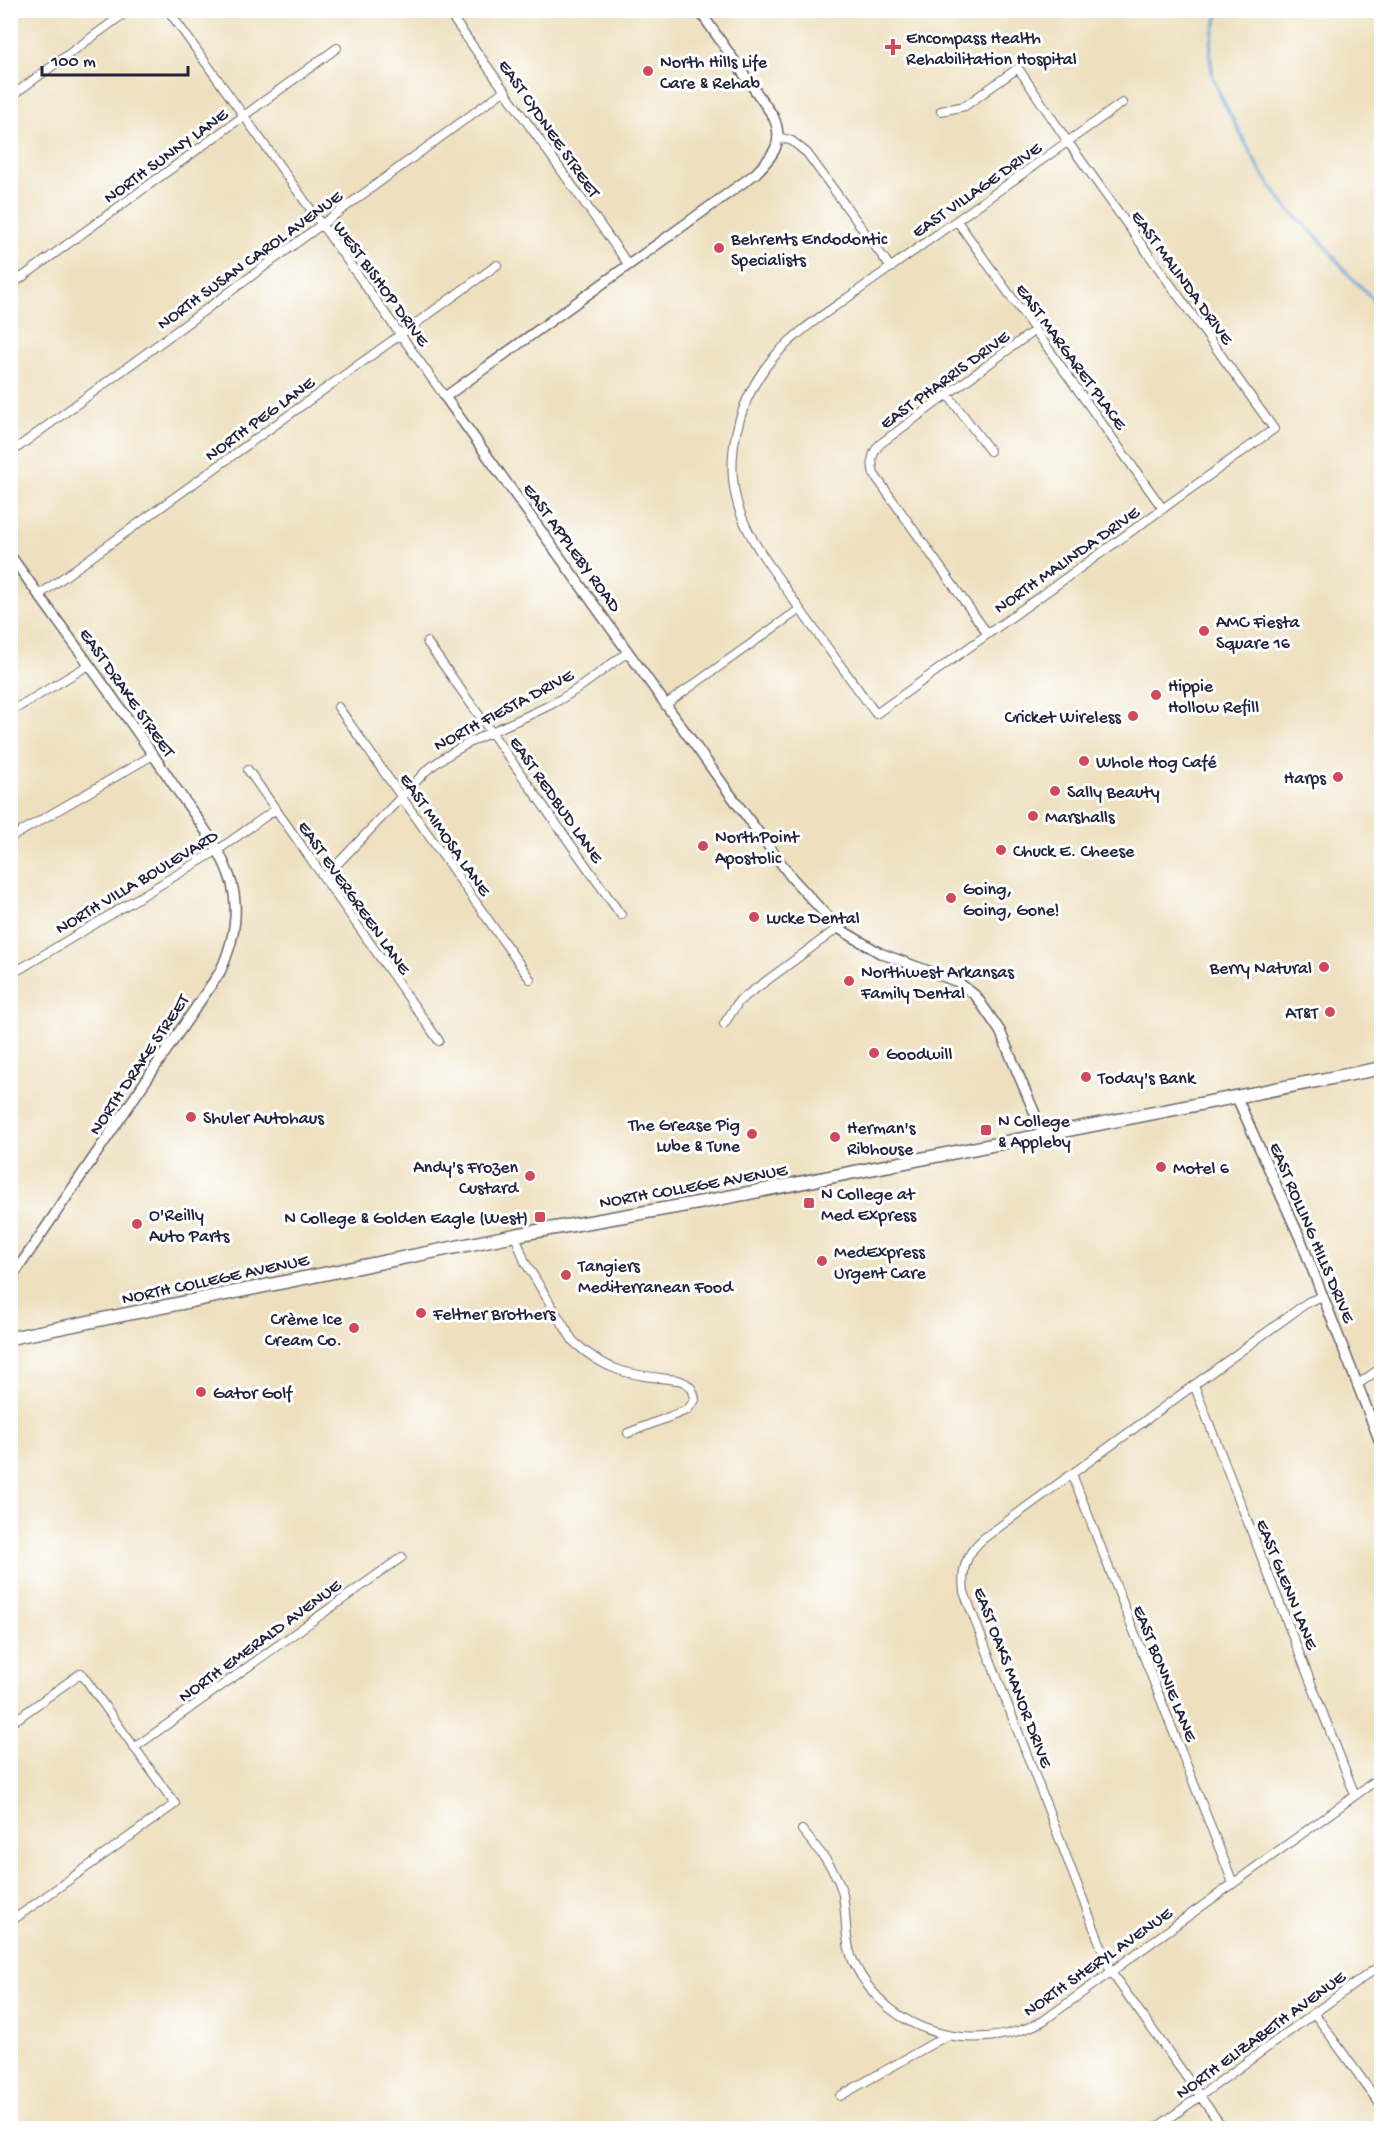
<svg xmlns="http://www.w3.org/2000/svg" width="1392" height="2139" viewBox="0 0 1392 2139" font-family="'Gochi Hand',sans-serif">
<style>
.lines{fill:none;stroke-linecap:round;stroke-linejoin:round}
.stream{stroke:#65a6d9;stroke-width:3}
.minor-casing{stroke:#696469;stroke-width:10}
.tertiary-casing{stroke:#696469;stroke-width:12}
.primary-casing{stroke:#696469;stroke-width:15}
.minor{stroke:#fff;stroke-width:8}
.tertiary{stroke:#fff;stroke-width:9}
.primary{stroke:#fff;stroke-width:12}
.poi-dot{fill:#d1495b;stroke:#fff;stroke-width:2}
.labels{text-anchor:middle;stroke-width:6;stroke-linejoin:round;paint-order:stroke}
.poi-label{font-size:18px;fill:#22223b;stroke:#fff;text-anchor:start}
.street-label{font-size:18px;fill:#22223b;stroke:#fff}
</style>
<rect width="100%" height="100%" fill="#fff"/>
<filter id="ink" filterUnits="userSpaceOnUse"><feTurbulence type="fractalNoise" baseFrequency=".0167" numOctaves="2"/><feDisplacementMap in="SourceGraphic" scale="12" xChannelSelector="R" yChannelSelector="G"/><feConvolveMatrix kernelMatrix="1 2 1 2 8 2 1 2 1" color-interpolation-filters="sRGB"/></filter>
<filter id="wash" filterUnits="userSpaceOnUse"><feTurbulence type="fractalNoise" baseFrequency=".008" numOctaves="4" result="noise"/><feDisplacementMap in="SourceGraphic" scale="24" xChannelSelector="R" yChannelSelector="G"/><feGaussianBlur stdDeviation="1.35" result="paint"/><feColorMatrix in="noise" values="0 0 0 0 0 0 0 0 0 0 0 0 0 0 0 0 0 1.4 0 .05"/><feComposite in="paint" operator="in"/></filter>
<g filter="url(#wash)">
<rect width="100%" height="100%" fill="#eee0bf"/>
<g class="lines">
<path class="stream" d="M1219 10 1211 43 1210 56 1213 77 1221 97 1261 172 1286 207 1322 242 1348 274 1382 308"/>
</g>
</g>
<g filter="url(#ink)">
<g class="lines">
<defs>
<path id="minor" d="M168 10 445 397
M447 10 628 264
M10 97 129 10
M941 111 965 106 1018 68 1068 142 1274 429 876 714C847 674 817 634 788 592 769 564 746 536 737 502 725 456 738 406 765 368 790 333 836 307 870 282 954 222 1038 163 1122 103
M779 137 792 141 807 153 891 268
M957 221 1163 509
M10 286 337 48
M948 395 990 451
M10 453 505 90
M39 595 497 265
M987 633 874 474C871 461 871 454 880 444L1035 330
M427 642 621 915
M665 705 800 609
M338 707 530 979
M10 712 89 665
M248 770 439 1041
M10 838 153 755
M324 878 426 771C462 741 506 727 548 706 577 692 602 670 628 652
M10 975 218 850 276 809
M724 1024 739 1001 838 928
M515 1235 525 1262 573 1341C608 1374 633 1375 678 1380 689 1383 694 1389 695 1400L687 1410 628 1433
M1194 1385 1355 1795
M1357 1385 1382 1367
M1072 1474 1233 1883
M10 1724 81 1673 175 1804 10 1922
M134 1748 402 1557
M802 1830C818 1850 837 1869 843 1895 847 1918 844 1942 854 1963 889 2035 974 2056 1043 2021L1382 1776
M1314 2013 1382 2107
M840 2096 946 2036
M1156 2128 1382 1964
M1223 2128 1111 1972 964 1592C961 1569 966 1553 984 1538L1308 1302 1323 1296"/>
<path id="tertiary" d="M699 10 773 116C785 142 774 155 755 174L445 397 730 794 792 878 838 928 880 953 958 982 976 996 1000 1031 1044 1135
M10 555C63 629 118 703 169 778 191 812 221 845 232 884 240 915 233 944 220 972L10 1280
M1237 1098 1300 1238 1382 1447"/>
<path id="primary" d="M10 1338 515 1235 698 1203 1382 1068"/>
</defs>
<use href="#minor" class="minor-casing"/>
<use href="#tertiary" class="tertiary-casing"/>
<use href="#primary" class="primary-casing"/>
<use href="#minor" class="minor"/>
<use href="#tertiary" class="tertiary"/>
<use href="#primary" class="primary"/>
</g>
</g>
<g class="poi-dot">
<path d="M890 38h6v6h6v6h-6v6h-6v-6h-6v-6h6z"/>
<circle cx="648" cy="71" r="6"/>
<circle cx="719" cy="248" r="6"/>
<circle cx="1204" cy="631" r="6"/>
<circle cx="1156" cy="695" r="6"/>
<circle cx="1133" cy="716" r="6"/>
<circle cx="1084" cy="761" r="6"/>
<circle cx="1338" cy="777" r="6"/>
<circle cx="1055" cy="791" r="6"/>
<circle cx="1033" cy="816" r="6"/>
<circle cx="703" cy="846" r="6"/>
<circle cx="1001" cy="850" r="6"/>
<circle cx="951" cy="898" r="6"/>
<circle cx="754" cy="917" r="6"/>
<circle cx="1324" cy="967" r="6"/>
<circle cx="849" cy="981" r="6"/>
<circle cx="1330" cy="1012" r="6"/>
<circle cx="874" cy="1053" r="6"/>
<circle cx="1086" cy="1077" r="6"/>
<circle cx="191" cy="1117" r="6"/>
<rect x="980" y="1124" width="12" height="12" rx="3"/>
<circle cx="752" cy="1134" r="6"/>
<circle cx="835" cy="1137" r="6"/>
<circle cx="1161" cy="1167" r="6"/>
<circle cx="530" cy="1176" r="6"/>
<rect x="803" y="1197" width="12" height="12" rx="3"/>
<rect x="534" y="1211" width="12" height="12" rx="3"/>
<circle cx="137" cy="1224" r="6"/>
<circle cx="822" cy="1261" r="6"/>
<circle cx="566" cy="1275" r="6"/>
<circle cx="421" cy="1313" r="6"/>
<circle cx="354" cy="1328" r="6"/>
<circle cx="201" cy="1392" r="6"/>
</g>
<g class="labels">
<g class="poi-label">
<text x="906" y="43">Encompass Health<tspan x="906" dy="21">Rehabilitation Hospital</tspan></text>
<text x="660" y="67">North Hills Life<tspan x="660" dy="21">Care &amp; Rehab</tspan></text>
<text x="731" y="244">Behrents Endodontic<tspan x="731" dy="21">Specialists</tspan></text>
<text x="1216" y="627">AMC Fiesta<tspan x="1216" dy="21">Square 16</tspan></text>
<text x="1168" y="691">Hippie<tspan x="1168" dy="21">Hollow Refill</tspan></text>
<text x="1121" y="722" text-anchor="end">Cricket Wireless</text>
<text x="1096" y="767">Whole Hog Café</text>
<text x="1326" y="783" text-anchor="end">Harps</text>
<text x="1067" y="797">Sally Beauty</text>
<text x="1045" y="822">Marshalls</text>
<text x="715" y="842">NorthPoint<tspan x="715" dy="21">Apostolic</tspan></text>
<text x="1013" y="856">Chuck E. Cheese</text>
<text x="963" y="894">Going,<tspan x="963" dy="21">Going, Gone!</tspan></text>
<text x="766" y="923">Lucke Dental</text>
<text x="1312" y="973" text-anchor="end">Berry Natural</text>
<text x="861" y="977">Northwest Arkansas<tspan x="861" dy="21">Family Dental</tspan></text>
<text x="1318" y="1018" text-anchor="end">AT&amp;T</text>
<text x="886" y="1059">Goodwill</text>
<text x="1098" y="1083">Today's Bank</text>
<text x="203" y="1123">Shuler Autohaus</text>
<text x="998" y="1126">N College<tspan x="998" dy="21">&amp; Appleby</tspan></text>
<text x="740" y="1130" text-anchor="end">The Grease Pig<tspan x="740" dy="21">Lube &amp; Tune</tspan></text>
<text x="847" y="1133">Herman's<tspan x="847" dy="21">Ribhouse</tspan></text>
<text x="518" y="1172" text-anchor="end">Andy's Frozen<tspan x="518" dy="21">Custard</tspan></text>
<text x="1173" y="1173">Motel 6</text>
<text x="821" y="1199">N College at<tspan x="821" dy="21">Med Express</tspan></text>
<text x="149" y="1220">O'Reilly<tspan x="149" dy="21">Auto Parts</tspan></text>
<text x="528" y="1223" text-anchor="end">N College &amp; Golden Eagle (West)</text>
<text x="834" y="1257">MedExpress<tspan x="834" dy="21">Urgent Care</tspan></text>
<text x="578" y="1271">Tangiers<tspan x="578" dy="21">Mediterranean Food</tspan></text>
<text x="433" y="1319">Feltner Brothers</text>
<text x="342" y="1324" text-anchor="end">Crème Ice<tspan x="342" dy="21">Cream Co.</tspan></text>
<text x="213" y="1398">Gator Golf</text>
</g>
<g class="street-label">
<text transform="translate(550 128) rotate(55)" y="6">EAST CYDNEE STREET</text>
<text transform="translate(165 155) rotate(-36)" y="6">NORTH SUNNY LANE</text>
<text transform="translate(976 189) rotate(-35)" y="6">EAST VILLAGE DRIVE</text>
<text transform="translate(249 259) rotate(-36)" y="6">NORTH SUSAN CAROL AVENUE</text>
<text transform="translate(1183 277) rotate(54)" y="6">EAST MALINDA DRIVE</text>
<text transform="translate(382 283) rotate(54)" y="6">WEST BISHOP DRIVE</text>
<text transform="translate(1072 356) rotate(54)" y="6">EAST MARGARET PLACE</text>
<text transform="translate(944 379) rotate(-36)" y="6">EAST PHARRIS DRIVE</text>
<text transform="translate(259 418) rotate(-36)" y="6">NORTH PEG LANE</text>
<text transform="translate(573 547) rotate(54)" y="6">EAST APPLEBY ROAD</text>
<text transform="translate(1066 559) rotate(-35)" y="6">NORTH MALINDA DRIVE</text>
<text transform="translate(128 692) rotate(55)" y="6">EAST DRAKE STREET</text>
<text transform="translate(503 709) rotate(-28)" y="6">NORTH FIESTA DRIVE</text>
<text transform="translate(557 799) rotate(55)" y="6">EAST REDBUD LANE</text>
<text transform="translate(446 834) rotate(55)" y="6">EAST MIMOSA LANE</text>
<text transform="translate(136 881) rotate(-31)" y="6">NORTH VILLA BOULEVARD</text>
<text transform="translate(355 897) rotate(55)" y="6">EAST EVERGREEN LANE</text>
<text transform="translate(138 1064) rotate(-56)" y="6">NORTH DRAKE STREET</text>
<text transform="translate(693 1185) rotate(-10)" y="6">NORTH COLLEGE AVENUE</text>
<text transform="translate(1313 1232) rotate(67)" y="6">EAST ROLLING HILLS DRIVE</text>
<text transform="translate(215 1278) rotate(-12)" y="6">NORTH COLLEGE AVENUE</text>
<text transform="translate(1288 1584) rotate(68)" y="6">EAST GLENN LANE</text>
<text transform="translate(259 1640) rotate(-36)" y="6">NORTH EMERALD AVENUE</text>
<text transform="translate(1166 1673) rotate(68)" y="6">EAST BONNIE LANE</text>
<text transform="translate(1014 1677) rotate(69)" y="6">EAST OAKS MANOR DRIVE</text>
<text transform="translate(1097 1961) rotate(-35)" y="6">NORTH SHERYL AVENUE</text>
<text transform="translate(1260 2034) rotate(-36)" y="6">NORTH ELIZABETH AVENUE</text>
</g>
</g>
<rect width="1392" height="2139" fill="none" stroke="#fff" stroke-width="36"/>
<path d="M42 66v9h146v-9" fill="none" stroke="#22223b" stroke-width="3"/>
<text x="51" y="66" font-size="18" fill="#22223b" stroke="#ffffff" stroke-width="4.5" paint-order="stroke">100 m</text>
</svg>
